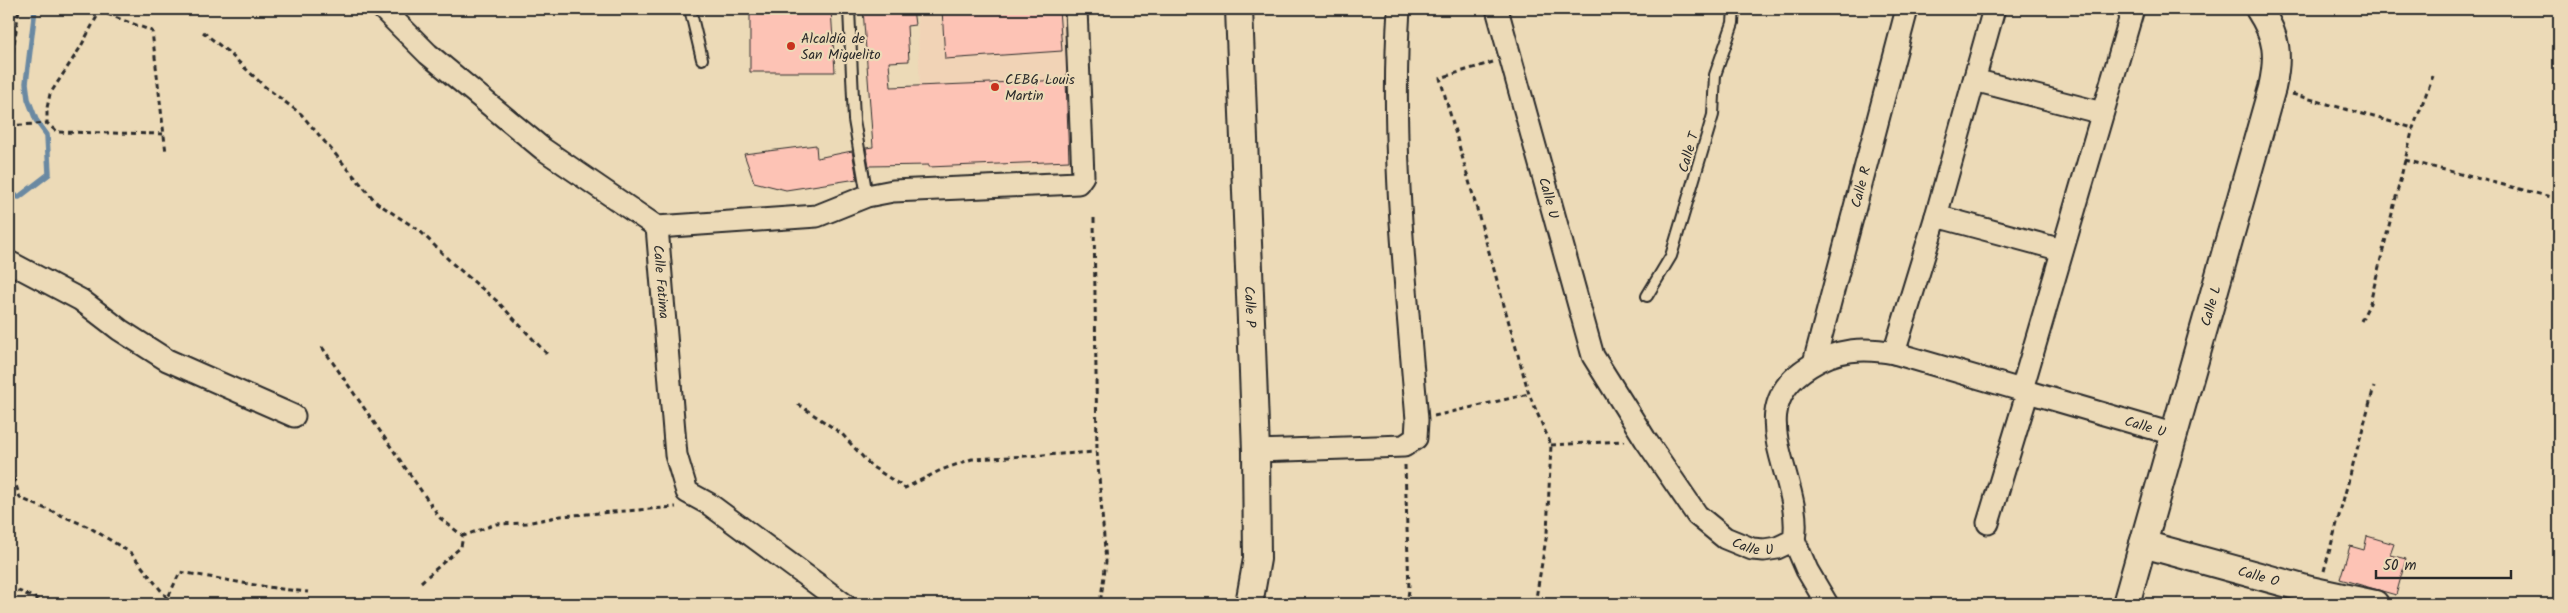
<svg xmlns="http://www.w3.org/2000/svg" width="2568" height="613" viewBox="0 0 2568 613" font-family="Kalam,sans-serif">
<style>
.built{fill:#f1d3b6}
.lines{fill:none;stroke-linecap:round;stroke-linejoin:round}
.stream{stroke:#6b89a2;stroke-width:5.5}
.building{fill:#fdc3b5;stroke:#2b2b2b}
.service-casing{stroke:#2b2b2b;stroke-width:14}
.minor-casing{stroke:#2b2b2b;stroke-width:25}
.tertiary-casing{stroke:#2b2b2b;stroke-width:30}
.path{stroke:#2b2b2b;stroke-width:3;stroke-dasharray:5 4;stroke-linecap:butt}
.service{stroke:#ecdab7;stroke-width:10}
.minor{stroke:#ecdab7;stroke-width:21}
.tertiary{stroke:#ecdab7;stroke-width:26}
.poi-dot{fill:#c8321e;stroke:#ecdab7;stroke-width:2}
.labels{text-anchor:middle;stroke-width:4.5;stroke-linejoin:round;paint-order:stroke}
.poi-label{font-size:14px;fill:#2b2b2b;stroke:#ecdab7;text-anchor:start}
.street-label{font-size:14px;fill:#2b2b2b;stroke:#ecdab7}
</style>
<rect width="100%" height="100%" fill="#ecdab7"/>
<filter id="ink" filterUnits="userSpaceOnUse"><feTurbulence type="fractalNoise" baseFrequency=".02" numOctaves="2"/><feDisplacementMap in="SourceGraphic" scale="10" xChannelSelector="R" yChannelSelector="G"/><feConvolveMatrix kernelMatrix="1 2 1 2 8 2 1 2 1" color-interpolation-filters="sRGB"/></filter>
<g filter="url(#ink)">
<path class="built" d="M917 9H1067L1074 166 923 170Z"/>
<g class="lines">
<path class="stream" d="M9 194 19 197 49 174 47 135 36 120 28 99 26 83 35 9"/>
</g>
<path class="building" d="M750 9H831L835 72H750Z
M863 9H913L915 25 907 26 909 61 889 62 891 87 1066 80 1069 161 929 167V165L869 166 866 148 873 147Z
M942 9H1059L1062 51 945 59Z
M816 145 817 158 852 151 857 179 786 190 754 182 744 154Z
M2367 536 2394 544 2390 555 2406 559 2396 595 2340 579 2350 546 2364 550Z"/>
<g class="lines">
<defs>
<path id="service" d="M690 9 702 59
M849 9 854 120 867 196
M1647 296 1671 256 1713 115 1715 75 1733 23 1734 9"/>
<g id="minor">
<path d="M383 9 428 54 543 149 657 227"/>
<path id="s1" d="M1497 9 1593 356 1645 439 1697 515 1725 538 1752 549 1764 550 1777 548 1794 540C1805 479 1736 411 1810 366 1837 349 1863 347 1894 353L2176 435"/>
<path d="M1974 80 2102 113"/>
<path d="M1936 216 2062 250"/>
<path d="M657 227 817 216 867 196 893 191 1078 183 1083 176 1076 9"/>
<path id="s2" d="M657 227 676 455 687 492 709 504 844 604"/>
<path d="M9 262 81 300 120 330 167 360 294 416"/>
<path d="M1894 353 1936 216 1994 9"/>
<path id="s3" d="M1814 363 1907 9"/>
<path d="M2022 389 2133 9"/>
<path d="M1256 451 1404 446 1416 438 1417 420C1406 284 1390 146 1399 9"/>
<path d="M1988 523 2028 391"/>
<path d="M1794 540 1807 570 1827 604"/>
</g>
<g id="tertiary">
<path id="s4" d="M1239 9 1256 451 1257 559 1249 604"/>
<path id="s5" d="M2143 544 2310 590 2375 604"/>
<path id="s6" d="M2126 604 2272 88C2279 56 2278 38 2259 9"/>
</g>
</defs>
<use href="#service" class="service-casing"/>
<use href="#minor" class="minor-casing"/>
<use href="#tertiary" class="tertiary-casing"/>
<path class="path" d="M101 9 80 48 50 94 47 108V123L57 132 165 134
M99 11 152 31 166 153
M203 32 228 52 264 86 301 114 377 203 420 231 453 264 498 302 548 355
M13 52 19 9
M1493 62 1440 78 1529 394 1551 445 1547 533 1535 604
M2292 94 2413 128
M9 126 47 123
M2405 160 2559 199
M1094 218 1097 452 1106 562 1100 604
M2361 321 2370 303 2413 128 2433 76
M322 347 440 518 463 536
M798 404 842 434 871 466 905 488 941 470 972 459 1097 452
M1434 416 1529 394
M1551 445 1624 441
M1405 465 1409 590 1407 604
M11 469 20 498 89 527 131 553 167 598
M2324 571 2374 387
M421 582 461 547 463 536 496 524 527 523 561 516 676 507
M9 587 49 604
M165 604 180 572C223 579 265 588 308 592"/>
<use href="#service" class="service"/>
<use href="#minor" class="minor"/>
<use href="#tertiary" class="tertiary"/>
</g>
</g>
<g class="poi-dot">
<circle cx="791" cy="46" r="5"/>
<circle cx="995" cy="87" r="5"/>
</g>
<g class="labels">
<g class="poi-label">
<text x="801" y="43">Alcaldía de<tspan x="801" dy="16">San Miguelito</tspan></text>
<text x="1005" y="84">CEBG Louis<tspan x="1005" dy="16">Martin</tspan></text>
</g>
<g class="street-label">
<text transform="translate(1688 152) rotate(-74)" y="5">Calle T</text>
<text dy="5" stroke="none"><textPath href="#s3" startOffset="182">Calle R</textPath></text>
<text dy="5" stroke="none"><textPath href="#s1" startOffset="196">Calle U</textPath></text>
<text dy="5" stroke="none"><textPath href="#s2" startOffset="55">Calle Fatima</textPath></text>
<text dy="5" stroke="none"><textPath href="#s6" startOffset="310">Calle L</textPath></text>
<text dy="5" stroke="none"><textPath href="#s4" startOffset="298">Calle P</textPath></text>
<text dy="5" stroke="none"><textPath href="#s1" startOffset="1198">Calle U</textPath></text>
<text dy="5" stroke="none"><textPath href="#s1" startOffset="616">Calle U</textPath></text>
<text dy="5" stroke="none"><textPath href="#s5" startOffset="120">Calle O</textPath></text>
</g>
</g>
<rect width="2568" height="613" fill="none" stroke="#ecdab7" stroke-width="30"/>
<rect x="15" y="15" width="2538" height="583" fill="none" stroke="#2b2b2b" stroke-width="2" filter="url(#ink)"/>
<path d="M2376 570v8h135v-8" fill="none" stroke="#2b2b2b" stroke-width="2.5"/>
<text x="2383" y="570" font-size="15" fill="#2b2b2b" stroke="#ecdab7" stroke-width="4" paint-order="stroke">50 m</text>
</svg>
